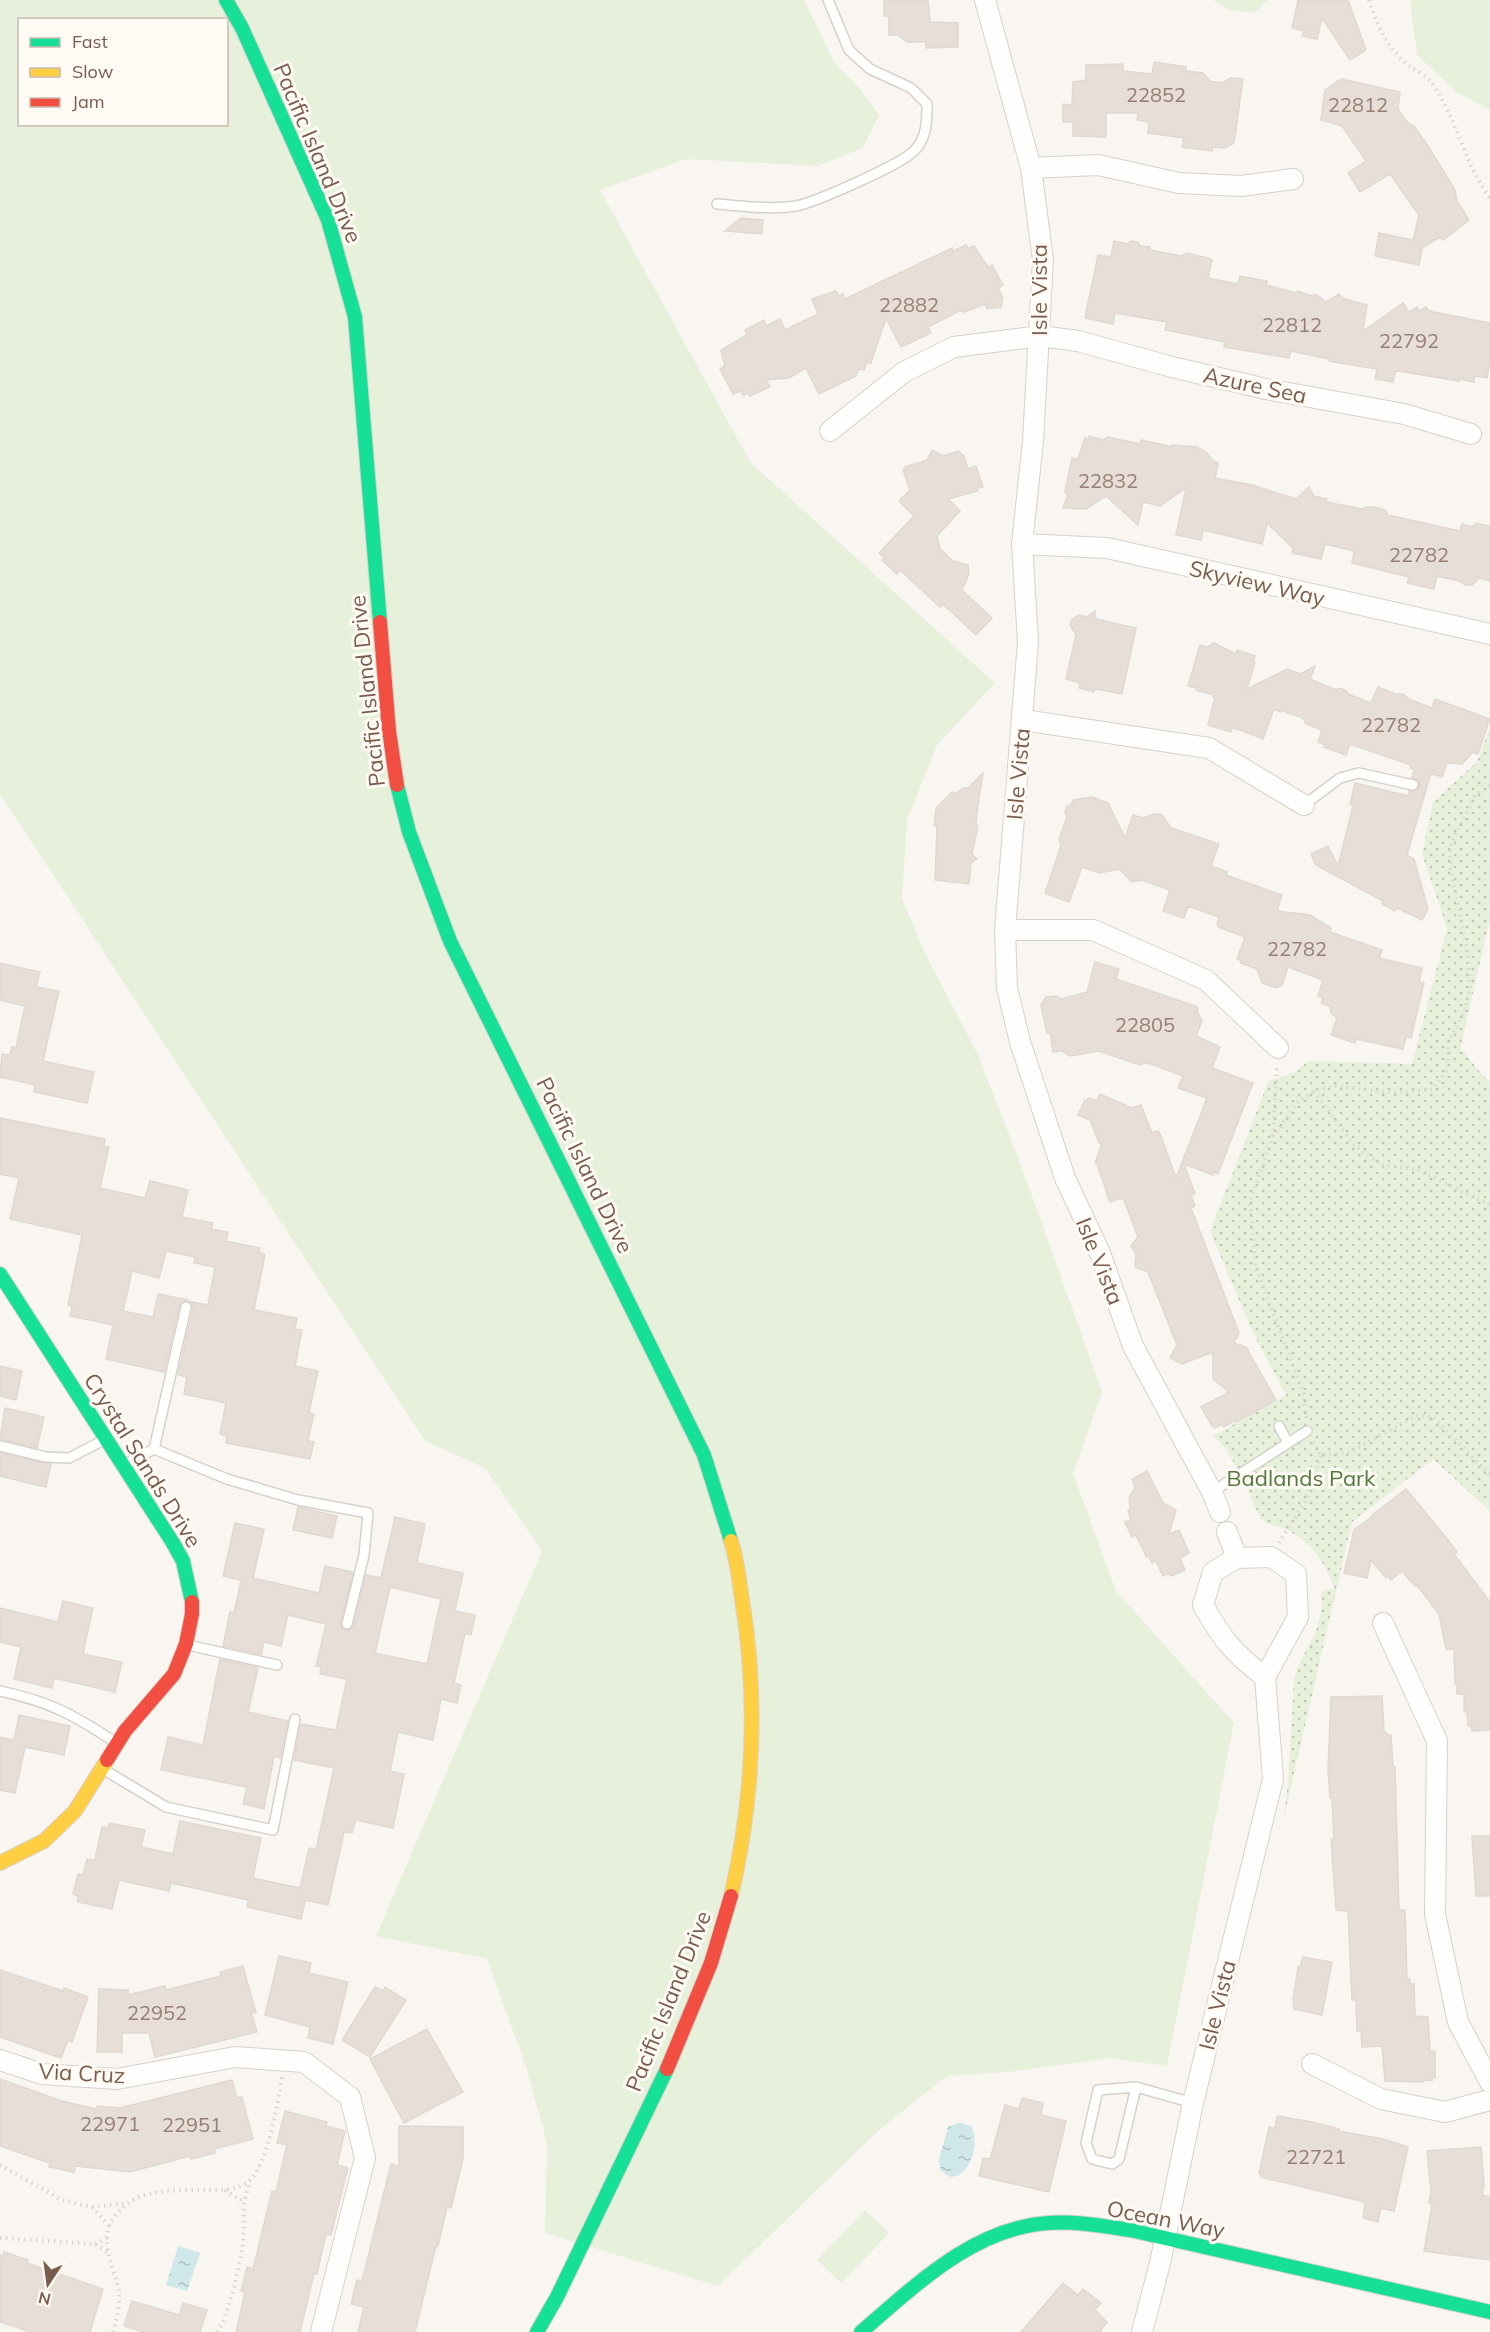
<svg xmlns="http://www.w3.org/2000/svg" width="1490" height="2332" viewBox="0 0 1490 2332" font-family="Mulish,sans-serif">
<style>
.green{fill:#e7f0db;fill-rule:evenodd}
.park{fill:url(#park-dots)}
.water{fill:url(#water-ripples)}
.building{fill:#e6ded7;stroke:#e2d8d2;stroke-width:1.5;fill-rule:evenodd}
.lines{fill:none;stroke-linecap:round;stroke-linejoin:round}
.lane-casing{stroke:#d7d1cb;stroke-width:12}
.street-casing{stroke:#d7d1cb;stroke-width:22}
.fast-casing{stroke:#d9d2cb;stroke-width:16}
.slow-casing{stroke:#d9d2cb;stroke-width:16}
.jam-casing{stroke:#d9d2cb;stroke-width:16}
.path{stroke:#dcd5d0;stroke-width:4;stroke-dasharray:1.5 4.5;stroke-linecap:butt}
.lane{stroke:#fefefd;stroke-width:9}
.street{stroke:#fefefd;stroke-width:20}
.fast{stroke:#16e098;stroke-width:14}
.slow{stroke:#ffcf43;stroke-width:14}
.jam{stroke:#f24e42;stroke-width:14}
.labels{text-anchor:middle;stroke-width:6;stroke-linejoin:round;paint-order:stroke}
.number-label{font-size:20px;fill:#977e72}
.street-label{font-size:22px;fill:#7a5c4d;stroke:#fffaf3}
.park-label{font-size:22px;fill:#537a41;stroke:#fffaf3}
</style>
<defs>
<pattern id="park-dots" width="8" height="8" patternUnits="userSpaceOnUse" patternTransform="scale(1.5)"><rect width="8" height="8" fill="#e7f0db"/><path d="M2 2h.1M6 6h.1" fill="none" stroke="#c0c6b4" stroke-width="1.8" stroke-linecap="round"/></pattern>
<pattern id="water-ripples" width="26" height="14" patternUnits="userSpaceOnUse" patternTransform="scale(1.5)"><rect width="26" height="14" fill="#d0e8ea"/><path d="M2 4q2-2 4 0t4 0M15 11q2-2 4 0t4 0" fill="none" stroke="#aebfc0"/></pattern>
</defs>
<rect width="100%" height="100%" fill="#f9f5f0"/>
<path class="green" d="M0 0H804L835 64 861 90 879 115 863 148 817 166 686 159 600 190 751 463 995 683 937 745 907 820 902 899 926 955 977 1053 1021 1165 1102 1392 1073 1473 1116 1591 1234 1723 1167 2066 1110 2058 1009 2072 947 2076 880 2129 718 2286 545 2233 547 2143 526 2067 487 1959 376 1936 542 1551 485 1468 425 1441 0 794ZM20 20H226V124H20Z
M1213 0H1267L1255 13 1229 10Z
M1410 0H1490V110L1456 92 1417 55Z
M865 2210 889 2233 841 2283 817 2260Z"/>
<path class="park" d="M1490 728V919L1460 1049C1472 1058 1477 1072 1490 1082V1511L1433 1459 1352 1522 1283 1821 1288 1784 1294 1680C1304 1644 1325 1633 1321 1591L1334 1588C1326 1563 1311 1542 1287 1530 1278 1526 1269 1525 1261 1520 1251 1498 1231 1448 1213 1436L1286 1395 1253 1333 1210 1231 1269 1080C1286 1078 1296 1073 1308 1061L1412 1064 1447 928 1422 854 1433 802 1477 762Z"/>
<path class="water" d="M960 2122 972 2127C979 2143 971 2178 950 2177L941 2171 939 2160 948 2127Z
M178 2246 200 2253 187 2291 166 2285Z"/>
<path class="building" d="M884 0H928L930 22 958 23V47L926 48V42H907L898 35H889V16H884Z
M1298 0H1348L1366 50 1350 60 1322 18 1317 39 1302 36 1304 31 1292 28Z
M1154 62 1186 67V71L1203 73 1210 81 1222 83 1230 78 1243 79 1234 143 1225 148 1212 147V151L1182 147 1184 138 1148 133 1149 122 1137 120 1138 113H1106V137L1073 136V122H1063V104L1072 105 1073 82 1086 80V65L1123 64V71L1152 74Z
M1341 79 1400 92 1398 109 1407 122 1414 126 1428 146 1455 190 1457 201 1469 220 1443 240 1440 237 1422 248 1419 265 1375 256 1379 233 1413 240 1419 215 1390 174 1360 192 1348 173 1366 161 1342 126 1321 120 1325 90Z
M741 218 763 220 762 234 725 231Z
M1114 241 1128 244 1131 241 1138 242 1140 246 1150 247V250L1182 256 1186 253 1208 258 1212 260 1208 278 1238 284 1240 276 1267 281 1266 285 1296 293 1298 291 1308 295H1317L1326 302 1339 294 1342 298 1367 305 1363 331 1403 303 1409 312 1417 307 1419 311 1426 307 1429 311 1490 323V360L1487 378 1475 376 1474 382 1459 379V381L1398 371 1395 372 1393 382 1375 379 1377 369 1329 361V359L1291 351 1289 358 1224 347 1225 342 1165 330 1167 322 1115 313 1113 324 1085 318 1098 255 1111 257Z
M966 245 968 248 974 246 988 267 992 265 1003 285 998 288 1003 298 1001 307 987 309 985 304 964 312 959 311 928 327 931 333 901 347 886 318 871 363 867 362 864 370 859 369 856 376 819 394 806 368 789 378 766 380 770 387 750 396 748 393 743 395 741 391 733 394 720 369 725 366 721 350 747 335 745 330 764 320 766 326 780 319 785 330 818 314 812 299 836 291 839 296 843 294 845 299 952 248 953 251Z
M1089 436 1103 440 1108 437 1140 444 1141 440 1172 447V445L1197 447 1206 452 1213 461 1218 463 1215 478 1252 485 1296 499 1309 487 1314 496 1327 499 1326 502 1363 509 1366 507H1374L1385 510 1388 515 1460 531 1462 524 1472 527 1476 523 1490 526V581L1479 578 1472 585H1465L1459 581 1437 576 1434 589 1407 583 1409 577 1352 563 1354 551 1325 544 1321 559 1292 553 1293 548 1267 523 1262 544 1203 530 1201 540 1176 535 1186 488 1160 506 1143 502 1138 525 1106 496 1086 509 1063 508 1068 495 1065 492 1072 458 1078 459 1085 438 1089 439Z
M932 450 943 456 958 451 964 456 968 469 976 466 983 487 978 488V491L948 499 960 511 937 536 940 549 953 561 968 565 969 574 962 590 992 618 976 635 943 604 940 607 900 570 897 574 882 560 885 558 879 553 914 516 899 501 910 490 903 470 906 469 905 467 927 460Z
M1095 611 1096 619 1136 628 1122 694 1095 689 1094 692 1079 688 1080 683 1066 679 1076 635 1070 625 1072 619 1079 615 1087 617Z
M1214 643 1236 654 1237 650 1255 656 1253 661 1255 662 1247 689 1287 669 1300 674 1315 666 1310 679 1336 690 1339 688 1347 691 1348 694 1371 703 1378 687 1395 694H1403L1409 699 1432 708 1435 699 1490 719 1478 754 1473 752 1462 764 1447 763 1442 777 1432 774 1430 776 1407 855 1414 859 1428 909 1422 920 1397 908 1395 911 1382 904 1383 901 1316 865 1311 854 1328 846 1338 866 1353 806 1350 804 1355 783 1408 796 1409 791H1416L1420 786 1418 780 1412 778 1414 769 1410 768 1411 765 1350 744 1346 755 1324 747 1325 745 1318 742 1322 730 1306 724 1303 718 1280 710V712L1274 709 1263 739 1232 727 1231 732 1208 725 1215 698 1213 697V695L1196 690 1197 688 1188 686 1200 645 1207 647Z
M983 773 977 812 976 824 978 826 972 854 977 859 971 863 969 884 935 880 937 826H934L936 808 952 792 957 793 963 788H968Z
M1092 797 1108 803 1125 838 1133 815 1143 818 1154 814 1162 815 1171 828 1219 844 1211 866 1227 872 1226 875 1282 895 1277 911 1310 915 1331 928 1330 932 1382 950 1379 958 1422 968 1419 982 1424 983 1411 1038 1406 1037 1403 1049 1356 1039 1355 1043 1331 1035 1337 1018 1331 1013 1330 1006 1321 1003 1323 998 1318 996 1323 980 1288 967 1282 985 1276 988 1262 983 1257 969 1241 963 1242 961 1237 959 1245 937 1218 927 1219 925 1217 924 1219 917 1188 906 1184 918 1163 911 1170 890 1142 880 1132 882 1119 869 1100 873 1082 867 1069 902 1045 893 1061 845 1059 839 1067 817 1065 813 1067 806 1071 805 1073 800Z
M1095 962 1119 969 1116 979 1198 1007 1197 1011 1202 1021 1196 1036 1220 1047 1212 1068 1253 1083 1218 1174 1214 1172 1213 1175 1184 1164 1195 1194 1191 1195 1195 1206 1191 1208 1239 1333 1234 1343 1246 1347 1276 1400 1236 1422 1235 1420 1224 1427 1223 1424 1215 1428 1213 1425 1212 1426 1201 1407 1229 1392 1213 1379V1352L1182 1364 1170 1358 1177 1345 1148 1272 1135 1267 1136 1254 1131 1246 1138 1237 1124 1200 1122 1198 1110 1202 1097 1164 1095 1163 1102 1144 1099 1143 1090 1120 1078 1115 1085 1100H1087L1088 1098 1097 1101 1100 1094 1132 1108 1141 1105 1152 1133 1158 1131 1161 1136 1176 1178 1207 1098 1178 1088 1183 1076 1151 1064 1144 1063 1140 1065 1099 1051 1070 1056 1062 1051 1053 1052 1050 1032 1047 1033 1041 1005 1046 997 1056 996 1062 999 1087 992Z
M0 963 40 972 36 987 59 991 43 1061 94 1072 87 1103 34 1092 35 1085 0 1077 2 1054 8 1055 10 1054 12 1047 16 1048 25 1006 0 1000Z
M0 1118 105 1139 104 1146 109 1147 100 1188 145 1198 150 1181 188 1190 182 1217 213 1223 211 1229 228 1232 226 1241 260 1248 259 1252 265 1255 254 1310 297 1318 295 1329 302 1330 295 1366 318 1371 309 1413 314 1414 308 1441 314 1442 310 1459 226 1443 227 1436 220 1434 226 1403 184 1394 187 1377 178 1375 193 1308 188 1301 208 1305 215 1267 194 1263 195 1257 166 1251 159 1278 132 1271 123 1311 153 1317 158 1294 187 1300 179 1306 164 1372 106 1359 113 1325 70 1316 72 1306 68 1305 82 1235 10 1219 19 1178 0 1174Z
M0 1366 22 1371 16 1400 0 1396Z
M5 1408 44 1417 37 1448 0 1439Z
M0 1453 51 1464 46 1487 0 1476Z
M1147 1471 1163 1503 1176 1510 1169 1534 1179 1530 1189 1553 1180 1558 1185 1570 1171 1576 1169 1573 1163 1576 1156 1561 1152 1563 1148 1555 1146 1556 1136 1535 1132 1537 1125 1522 1131 1520 1128 1511 1130 1509 1129 1498 1135 1487 1132 1479Z
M1406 1489 1445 1536 1457 1552 1454 1554 1490 1602V1730L1472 1731V1727L1468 1725 1467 1712H1464V1694H1457V1684H1455L1454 1649H1446L1439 1614 1417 1585 1415 1586 1402 1571 1391 1580 1388 1576 1386 1578 1371 1560 1367 1578 1344 1573 1354 1530 1373 1516 1372 1515Z
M298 1507 337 1516 332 1538 293 1530Z
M395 1517 425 1524 417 1563 463 1573 455 1611 475 1615 471 1635 465 1634 454 1683 461 1685 457 1703 441 1699 433 1740 398 1732 390 1771 404 1774 393 1828 356 1820 352 1833 344 1832 328 1905 305 1900 301 1919 247 1907 248 1900 171 1883 169 1891 119 1880 112 1909 78 1902V1896L73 1894 78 1874 83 1875 87 1859 95 1860 102 1827 107 1828 110 1823 145 1830 141 1847 173 1854 180 1821 261 1838 253 1878 300 1888 309 1848 316 1850 334 1768 294 1760 301 1724 336 1730 347 1679 320 1674 321 1667 316 1666 326 1624 288 1615 281 1646 264 1642 261 1654 223 1646 230 1612 234 1613 241 1580 223 1576 235 1523 264 1529 253 1578 319 1593 325 1566 353 1572 340 1623 342 1628 348 1631 354 1626 366 1575 381 1578ZM390 1587 441 1599 427 1664 375 1653Z
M63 1601 93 1608 83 1654 122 1662 115 1692 54 1678 52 1688 14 1679 21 1647 0 1642V1608L58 1622Z
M220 1659 258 1668 248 1712 288 1721 280 1758 274 1756 264 1809 243 1804 247 1787 161 1770 168 1737 203 1745Z
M1382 1696 1384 1732H1386L1387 1735H1391L1393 1767H1395L1399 1910H1405L1407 1979H1410V1984H1414L1415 2016 1428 2017 1430 2051H1435V2078H1432V2081L1424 2080 1423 2082 1385 2081 1382 2046 1362 2047 1361 2031H1357L1356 2000H1352L1348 1911 1336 1910 1331 1839H1334L1332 1798H1330L1328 1769 1331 1697Z
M19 1715 70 1726 64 1755 25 1747 15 1793 0 1790V1737L14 1740Z
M1472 1836H1490V1896H1476Z
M279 1956 311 1963 309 1973 348 1982 333 2044 308 2038 310 2027 265 2015Z
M1303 1957 1332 1962 1322 2015 1294 2009 1293 1999 1298 1967H1300Z
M243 1966 256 2013 251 2012 257 2032 155 2057 149 2033H122V2052H97L99 1989 128 1990V1995L165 1986 166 1990 221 1976 220 1972Z
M0 1970 63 1991 64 1988 88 1997 72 2042 68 2040 61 2058 0 2037Z
M375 1987 383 1991 385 1987 406 2000 370 2057 342 2040Z
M427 2029 463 2092 404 2123 370 2059Z
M0 2079 62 2101 96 2109 97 2106 120 2108 232 2080 237 2098 242 2097 253 2139 214 2149 215 2153 191 2159 190 2156 130 2172 75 2166 74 2172 49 2167 50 2163 0 2146Z
M1022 2098 1043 2103 1041 2115 1066 2121 1049 2192 979 2176 983 2158 990 2159 1005 2105 1019 2109Z
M285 2111 327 2122 326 2126 345 2131 337 2165 348 2168 331 2235 326 2234 317 2274 314 2273 300 2332H236L245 2292 241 2291 247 2267 253 2269 272 2191 276 2192 287 2145 277 2143Z
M1277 2116 1312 2122 1339 2129V2131L1383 2139 1408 2147 1394 2211 1381 2208 1378 2222 1363 2218 1365 2202 1261 2177V2174L1259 2173 1269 2127 1275 2128Z
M399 2126 463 2127V2159L451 2208 447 2207 438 2246H436L415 2332H358L364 2307 351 2304 357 2280 362 2281 391 2164 399 2166Z
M1481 2147 1484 2186 1482 2195 1490 2197V2260L1424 2251 1432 2204 1429 2203 1431 2192 1427 2151Z
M4 2252 28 2260 27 2263 103 2289 90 2332H31L0 2322V2255L3 2256Z
M1063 2283 1078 2295 1083 2289 1101 2303 1095 2310 1107 2322 1100 2332H1021Z
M132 2301 179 2315 183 2303 207 2310 200 2332H144L124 2326Z"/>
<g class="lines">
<defs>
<path id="lane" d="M717 204C744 206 770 210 796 206 816 202 900 165 914 151 927 138 927 121 927 104L911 88 870 69 849 50 828 0
M1304 805 1340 778 1359 773 1413 785
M1288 1443 1307 1431
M0 1446 46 1457 69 1458 104 1440
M154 1449 186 1307
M126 1464 154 1449 227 1479 298 1500 368 1513 364 1555 347 1624
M1212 1492 1288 1443 1279 1426
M188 1645 277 1665
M0 1691C51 1702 72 1714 115 1742
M103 1769 166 1807 273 1830 295 1719
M1136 2087 1119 2159 1112 2164 1092 2159 1086 2143 1098 2090 1136 2087 1193 2103"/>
<path id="street" d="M985 0 1031 168 1043 260 1033 441 1022 544 1028 642 1005 930 1007 988 1020 1042 1065 1178 1100 1253 1133 1346 1212 1492 1220 1512
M1031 168 1098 165 1179 183 1241 186 1293 179
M830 431 904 372 954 347 1040 336 1078 341 1172 367 1266 389 1404 414 1471 434
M1022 544 1107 548 1490 634
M1023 720 1209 748 1304 805
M1005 930H1093L1206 980 1278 1048
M1227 1532 1237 1558
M1383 1623 1437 1741 1435 1914 1458 2022 1490 2082
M0 2060 42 2074 117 2079 235 2057 304 2062 350 2097 365 2158 321 2332
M1312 2064 1381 2099 1445 2112 1490 2100
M1142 2332 1160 2263 1193 2103 1273 1779 1265 1677 1298 1617 1296 1574 1271 1557 1237 1558 1213 1572 1203 1605C1222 1639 1234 1654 1265 1677"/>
<path id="fast" d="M226 0 242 28 328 220 355 317 380 622
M397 785 409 832 450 941 704 1455 731 1541
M0 1274 173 1543 183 1561 192 1602
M537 2332 557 2297 667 2069
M861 2332C915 2286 973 2228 1048 2223 1076 2221 1103 2226 1130 2230L1490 2312"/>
<path id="slow" d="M731 1541C737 1560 739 1580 742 1599 758 1698 754 1798 731 1896
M0 1863 44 1841 75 1811 107 1760"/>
<path id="jam" d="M380 622 389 731 397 785
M107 1760 125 1731 174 1674 186 1644 192 1614V1602
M667 2069 711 1963 731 1896"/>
</defs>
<use href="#lane" class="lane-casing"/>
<use href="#street" class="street-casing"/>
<use href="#fast" class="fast-casing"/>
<use href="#slow" class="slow-casing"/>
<use href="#jam" class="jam-casing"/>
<path class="path" d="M1369 0C1378 28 1386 46 1409 66 1416 71 1426 75 1431 82 1457 117 1464 164 1490 198
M1314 1091 1353 1144 1382 1165 1418 1170 1479 1200 1490 1203
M1273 1136 1277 1066
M1306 1418 1304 1395 1256 1268 1250 1201 1273 1137 1298 1102 1314 1091 1336 1086 1396 1093 1433 1089 1448 1069V1042L1464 1013 1470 987 1468 954 1450 867 1451 843 1476 794 1490 786
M1313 1442 1321 1455 1348 1453 1416 1416 1433 1417 1490 1475
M1279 1543 1306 1500 1321 1455
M0 2165 62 2200 92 2207 109 2226
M225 2190 244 2202
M92 2207 126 2203
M0 2238 95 2244 108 2253
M95 2244 107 2238
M113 2332C117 2319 120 2305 119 2292 116 2271 100 2245 110 2225 128 2186 174 2190 210 2190 224 2190 239 2190 249 2181 268 2164 278 2102 282 2077
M217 2332 223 2322 234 2289 243 2245 244 2202 250 2181"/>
<use href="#lane" class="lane"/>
<use href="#street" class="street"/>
<use href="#fast" class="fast"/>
<use href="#slow" class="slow"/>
<use href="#jam" class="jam"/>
</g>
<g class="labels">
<g class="number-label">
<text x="1156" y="102">22852</text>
<text x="1358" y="112">22812</text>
<text x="909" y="312">22882</text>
<text x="1292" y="332">22812</text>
<text x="1409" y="348">22792</text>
<text x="1108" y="488">22832</text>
<text x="1419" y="562">22782</text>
<text x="1391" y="732">22782</text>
<text x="1297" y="956">22782</text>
<text x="1145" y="1032">22805</text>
<text x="157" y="2020">22952</text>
<text x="110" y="2131">22971</text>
<text x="192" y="2132">22951</text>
<text x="1316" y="2164">22721</text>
</g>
<g class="street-label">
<text transform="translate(318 153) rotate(67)" y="8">Pacific Island Drive</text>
<text transform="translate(1039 290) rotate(-90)" y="8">Isle Vista</text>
<text transform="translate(1255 385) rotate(12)" y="8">Azure Sea</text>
<text transform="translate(1257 583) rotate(13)" y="8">Skyview Way</text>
<text transform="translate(367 691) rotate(-96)" y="8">Pacific Island Drive</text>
<text transform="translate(1018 774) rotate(-85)" y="8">Isle Vista</text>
<text transform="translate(585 1165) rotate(64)" y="8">Pacific Island Drive</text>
<text transform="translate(1100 1261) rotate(68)" y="8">Isle Vista</text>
<text transform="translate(143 1460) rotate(58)" y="8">Crystal Sands Drive</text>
<text transform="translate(668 2001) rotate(-68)" y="8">Pacific Island Drive</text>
<text transform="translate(1217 2005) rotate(-76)" y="8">Isle Vista</text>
<text transform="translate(82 2073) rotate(3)" y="8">Via Cruz</text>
<text transform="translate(1166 2219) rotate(11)" y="8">Ocean Way</text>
</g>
<g class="park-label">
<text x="1301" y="1486">Badlands Park</text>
</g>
</g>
<rect x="18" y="18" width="210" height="108" fill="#fffaf3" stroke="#cabbb1" stroke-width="1.5"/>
<rect x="30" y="38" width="30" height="9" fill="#16e098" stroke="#cabbb1" stroke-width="1.5"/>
<text x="72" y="48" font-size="18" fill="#7a5c4d">Fast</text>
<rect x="30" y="68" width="30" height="9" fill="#ffcf43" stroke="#cabbb1" stroke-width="1.5"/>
<text x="72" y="78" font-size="18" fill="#7a5c4d">Slow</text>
<rect x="30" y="98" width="30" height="9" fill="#f24e42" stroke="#cabbb1" stroke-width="1.5"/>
<text x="72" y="108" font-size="18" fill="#7a5c4d">Jam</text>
<g transform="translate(48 2284) rotate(193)" stroke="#fffaf3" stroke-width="4.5" paint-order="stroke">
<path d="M0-4.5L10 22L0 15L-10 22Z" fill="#7a5c4d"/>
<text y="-9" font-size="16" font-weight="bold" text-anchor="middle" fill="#7a5c4d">N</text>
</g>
</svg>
